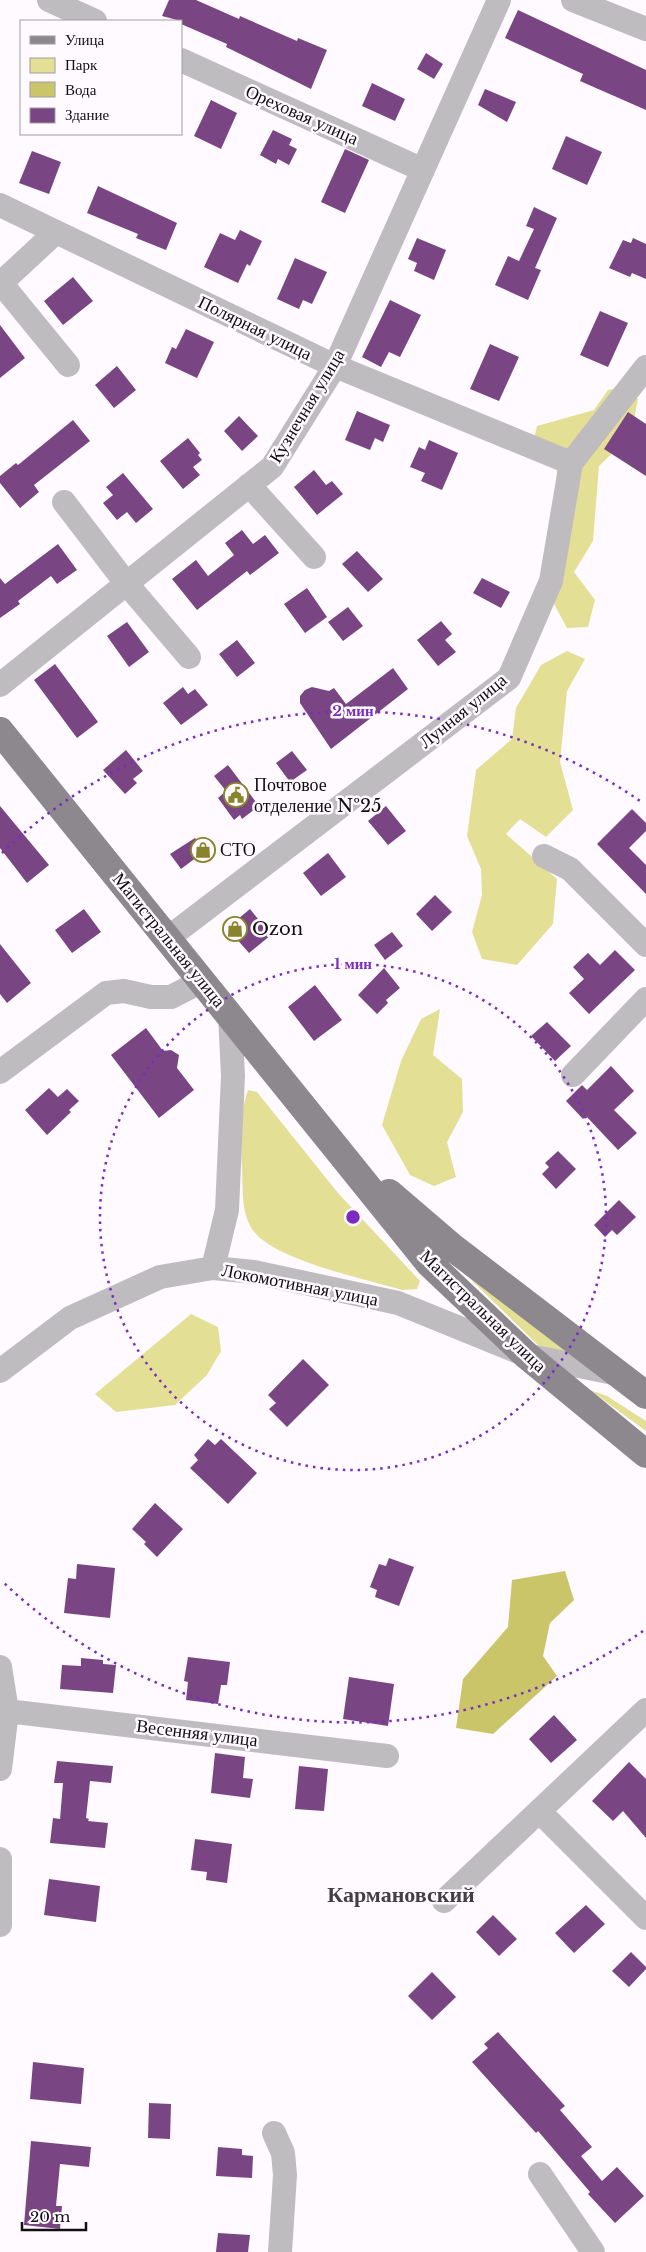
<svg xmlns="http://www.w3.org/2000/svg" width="646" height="2252" viewBox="0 0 646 2252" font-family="'Libre Baskerville',serif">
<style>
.green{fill:#e3df95}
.water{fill:#cbc56a}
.building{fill:#7a4583}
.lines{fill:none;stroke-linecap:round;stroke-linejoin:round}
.minor{stroke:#bfbcc0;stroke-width:24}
.major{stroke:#8d878e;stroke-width:28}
.ring{fill:none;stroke:#7b2cbf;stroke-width:2.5;stroke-dasharray:2.5 5}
.labels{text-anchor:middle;stroke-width:5;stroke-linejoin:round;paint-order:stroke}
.street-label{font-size:18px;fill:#110f12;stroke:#fefaff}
.poi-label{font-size:18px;fill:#110f12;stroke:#fefaff;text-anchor:start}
.district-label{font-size:22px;font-weight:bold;fill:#443f45;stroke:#fefaff}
.centre{fill:#7b2cbf;stroke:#fefaff;stroke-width:2.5}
.ring-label{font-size:15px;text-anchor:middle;font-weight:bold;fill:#7b2cbf;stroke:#fefaff;stroke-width:5;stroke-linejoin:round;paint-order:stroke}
</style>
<rect width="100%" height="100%" fill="#fefaff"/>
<path class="green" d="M625 387 638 399 631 435 599 466 593 541 574 572 595 600 588 627 567 628 553 602 557 467 533 442 537 426 594 410 608 390Z
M567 651 585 659 567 691 560 762 573 810 546 837 520 819 506 834 557 879 553 924 517 965 482 959 472 932 482 895 481 869 467 836 476 770 512 739 516 708 541 665Z
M440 1009 433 1055 462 1079 463 1112 447 1142 456 1177 434 1186 410 1175 382 1125 401 1061 421 1019Z
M248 1090 257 1092 338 1193 420 1281 417 1289 402 1290C366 1279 272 1260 252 1229 241 1212 243 1189 242 1169 241 1143 239 1115 248 1090Z
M457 1266 577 1355 538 1345Z
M191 1314 218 1327 221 1351 207 1375 175 1405 116 1412 95 1394Z
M590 1390 607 1396 646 1421V1431Z"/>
<path class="water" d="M565 1571 574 1600 550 1623 543 1656 557 1676 493 1734 456 1728 463 1679 508 1627 512 1580Z"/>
<path class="building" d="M169 0H196L239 19 240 16 297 41 298 38 327 50 311 89 226 47 227 44 181 24V21L162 16Z
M518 10 646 70V110L580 81 583 74 505 38Z
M426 53 443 64 434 79 417 69Z
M372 83 405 99 395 121 362 106Z
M485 89 516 102 507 122 478 105Z
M211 100 237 113 221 149 194 136Z
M273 130 292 139 289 145 297 149 289 165 278 159 276 164 260 155Z
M566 136 602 152 587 185 552 169Z
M345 149 369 160 345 213 321 202Z
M32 151 61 162 49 194 19 183Z
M98 186 177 223 166 250 136 238 138 234 87 213Z
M534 207 557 218 535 268 541 270 528 300 495 285 508 256 519 261 534 229 526 226Z
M240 230 262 241 250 266 247 264 238 283 204 267 220 233 235 240Z
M417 238 446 250 434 280 414 271 417 263 408 259Z
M633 238 646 244V279L632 273 630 277 609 268 623 240 631 243Z
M295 258 327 272 312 304 303 300 299 309 277 299Z
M73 277 93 301 63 325 44 301Z
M390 300 421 315 400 357 389 352 381 367 362 357Z
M600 311 628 323 608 367 580 355Z
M0 325 25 358 0 378Z
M186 329 214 342 197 378 165 363 172 347 176 349Z
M490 344 519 357 499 401 470 389Z
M117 366 136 390 114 408 95 385Z
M357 411 390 425 383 442 375 438 370 450 345 440Z
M628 412 646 424V476L604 449Z
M239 416 258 436 242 451 224 431Z
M73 420 90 441 34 485 39 492 20 508 0 483V476L16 463 18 465Z
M188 438 200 453 198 455 202 460 193 467 200 475 183 489 160 461Z
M429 440 458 453 442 490 421 481 425 473 410 467 419 447 425 450Z
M314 470 326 485 332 481 343 494 317 515 294 487Z
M123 473 153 509 136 523 127 512 117 520 103 503 113 495 106 487Z
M242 530 253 544 265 535 279 553 250 575 247 571 197 610 172 579 196 560 208 576 234 555 225 543Z
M58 544 77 570 57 584 51 576 18 601 20 604 0 618V578L5 584Z
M357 551 383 579 368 592 342 564Z
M482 578 510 592 501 608 473 593Z
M307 588 327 617 305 633 284 604Z
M348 607 363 626 343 641 328 622Z
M441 621 452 634 445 640 456 652 438 666 417 640Z
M127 622 149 652 129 667 107 636Z
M237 640 255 663 237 677 219 654Z
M55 664 98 722 77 738 34 680Z
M393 668 408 689 331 749 300 703V696L305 690 312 687 329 691 334 688 346 704Z
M183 687 188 694 195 689 208 705 181 725 163 703Z
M126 750 143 771 133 779 137 783 125 794 103 770Z
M292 751 307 770 290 782 276 763Z
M228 765 259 806 242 819 240 815 234 820 218 798 226 791 214 776Z
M0 806 49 865 27 883 0 848Z
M386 806 406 831 388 845 368 821Z
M632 809 646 823V831L629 848 646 865V894L597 844Z
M195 838 205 851 181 869 170 854Z
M328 853 346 877 321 896 303 873Z
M435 895 452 912 432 931 416 914Z
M84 909 101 932 72 953 55 930Z
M250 909 271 935 249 953 227 928Z
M392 932 403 946 385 960 374 945Z
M0 944 31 983 7 1003 0 994Z
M615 950 635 970 589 1014 569 993 584 979 573 967 588 953 600 965Z
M384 968 400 988 386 1000 388 1003 377 1014 358 995Z
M315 985 342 1020 314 1041 288 1007Z
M547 1022 571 1046 555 1061 531 1036Z
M146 1028 163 1051 171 1050 179 1055 177 1068 194 1090 159 1118 111 1055Z
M611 1066 634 1091 614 1110 637 1133 618 1150 586 1116 583 1119 566 1101 582 1085 587 1090Z
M49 1088 58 1097 67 1089 79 1101 69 1110 71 1112 47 1135 25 1110Z
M558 1151 576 1169 556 1189 542 1174 549 1167 545 1163Z
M619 1200 636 1217 617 1235 612 1230 605 1237 594 1225Z
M303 1359 329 1385 287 1427 269 1409 276 1403 268 1395Z
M208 1439 215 1445 221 1439 257 1473 228 1504 190 1468 198 1460 194 1455Z
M155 1503 183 1529 157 1557 144 1544 146 1542 132 1529Z
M389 1558 414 1567 399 1606 375 1597 377 1590 370 1587 379 1564 386 1566Z
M77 1564 115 1568 110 1618 64 1613 68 1578 76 1579Z
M188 1657 230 1662 227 1685H221L218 1704 186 1700 188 1682 184 1681Z
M81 1658 103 1660V1664L116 1665 113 1693 60 1689 62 1665 81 1666Z
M349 1677 394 1684 388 1726 343 1719Z
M554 1715 577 1740 551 1763 529 1739Z
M215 1753 245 1757 243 1778 253 1779 250 1798 211 1793Z
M57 1761 113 1766 111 1783 90 1781 86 1818 89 1819 88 1821 108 1823 105 1848 50 1843 53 1818 60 1819 63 1783H54Z
M629 1762 646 1779V1838L623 1811 613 1821 592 1801Z
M299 1766 328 1769 324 1811 295 1809Z
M195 1839 232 1844 227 1883 206 1880 207 1872 191 1870Z
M49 1879 100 1886 96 1922 44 1915Z
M586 1905 605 1924 574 1953 555 1933Z
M493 1915 517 1939 499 1956 476 1932Z
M631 1952 646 1967V1969L629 1987 612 1971Z
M432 1972 456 1997 432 2020 408 1996Z
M498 2032 565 2106 560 2110 592 2147 581 2156 602 2181 617 2167 644 2196 615 2223 588 2194 590 2192 538 2131 536 2133 472 2062 488 2048 484 2044Z
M33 2062 84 2068 81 2104 30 2099Z
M149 2103 171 2104 170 2139 148 2138Z
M31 2141 91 2147 89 2167 60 2164 56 2206H62L60 2229 24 2225Z
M218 2147 242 2149V2155L253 2156 252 2178 216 2176Z
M218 2233 250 2235 248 2252H216Z"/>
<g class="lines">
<path class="minor" d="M49 0 95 21
M573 0 646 29
M181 60 423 170
M0 205 335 366 571 463
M1 283 68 365
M0 284 56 232
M249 485 314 557
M64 502 126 583 189 657
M0 685 272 467 335 366 499 0
M544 856 570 869 646 945
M168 938 509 678 551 581 571 463 646 367
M0 1072 106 993 124 991 151 997H171L202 981
M573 1075 646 999
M213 1268 227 1210 233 1076 230 1015
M0 1371 70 1318 160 1277 213 1268 254 1272 398 1303 526 1355 618 1374
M0 1667 7 1711 0 1769
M7 1711 387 1756
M539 1811 646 1918
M0 1859V1925
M444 1901 646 1710
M274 2133 283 2153 285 2175 280 2252
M540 2174 593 2252"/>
<path class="major" d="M0 731 429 1263 526 1355 646 1454
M389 1193 452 1247 646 1395"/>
</g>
<g class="ring">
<circle cx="353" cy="1217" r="253"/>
<path d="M643 1631A506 506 0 0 1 2 1581M2 853A506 506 0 0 1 643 803"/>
</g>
<defs>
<symbol id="civic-ring" viewBox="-11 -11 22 22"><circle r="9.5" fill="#fefaff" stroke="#89832b" stroke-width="1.5"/><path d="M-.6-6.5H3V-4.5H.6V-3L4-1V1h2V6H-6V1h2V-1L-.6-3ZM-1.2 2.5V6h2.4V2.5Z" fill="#89832b"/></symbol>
<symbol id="shop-ring" viewBox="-11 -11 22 22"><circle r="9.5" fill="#fefaff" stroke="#89832b" stroke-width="1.5"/><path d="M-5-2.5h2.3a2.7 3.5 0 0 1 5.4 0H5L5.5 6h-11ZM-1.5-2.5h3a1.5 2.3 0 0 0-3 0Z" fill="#89832b"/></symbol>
</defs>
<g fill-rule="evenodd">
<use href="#civic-ring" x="222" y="781" width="28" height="28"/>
<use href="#shop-ring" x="189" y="836" width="28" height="28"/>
<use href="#shop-ring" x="221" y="915" width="28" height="28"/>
</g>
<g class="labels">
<g class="street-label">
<text transform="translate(302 115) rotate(24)" y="6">Ореховая улица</text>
<text transform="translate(255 328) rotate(26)" y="6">Полярная улица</text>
<text transform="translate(307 406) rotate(-59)" y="6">Кузнечная улица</text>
<text transform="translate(463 711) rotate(-39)" y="6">Лунная улица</text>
<text transform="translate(169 940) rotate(51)" y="6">Магистральная улица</text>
<text transform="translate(300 1285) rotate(11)" y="6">Локомотивная улица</text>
<text transform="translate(483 1311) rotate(44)" y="6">Магистральная улица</text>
<text transform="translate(197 1733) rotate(7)" y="6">Весенняя улица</text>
</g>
<g class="poi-label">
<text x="254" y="791">Почтовое<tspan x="254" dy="21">отделение №25</tspan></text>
<text x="220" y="856">СТО</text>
<text x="252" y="935">Ozon</text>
</g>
<g class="district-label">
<text x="401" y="1902">Кармановский</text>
</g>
</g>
<circle cx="353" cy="1217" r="8" class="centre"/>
<g class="ring-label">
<text x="353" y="716">2 мин</text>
<text x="353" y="969">1 мин</text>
</g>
<rect x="20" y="20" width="162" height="115" fill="#fefaff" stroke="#9f9ca0"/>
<rect x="30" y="36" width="25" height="8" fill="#8d878e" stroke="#9f9ca0"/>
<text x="65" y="45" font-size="15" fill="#110f12">Улица</text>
<rect x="30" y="58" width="25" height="15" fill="#e3df95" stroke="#9f9ca0"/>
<text x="65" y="70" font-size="15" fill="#110f12">Парк</text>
<rect x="30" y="82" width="25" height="15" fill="#cbc56a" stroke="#9f9ca0"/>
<text x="65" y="95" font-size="15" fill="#110f12">Вода</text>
<rect x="30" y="108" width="25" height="15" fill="#7a4583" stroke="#9f9ca0"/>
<text x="65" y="120" font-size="15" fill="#110f12">Здание</text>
<path d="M22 2222v8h64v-8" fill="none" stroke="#110f12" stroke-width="2.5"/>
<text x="30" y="2222" font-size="15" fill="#110f12" stroke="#fefaff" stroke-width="4" paint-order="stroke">20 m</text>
</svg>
